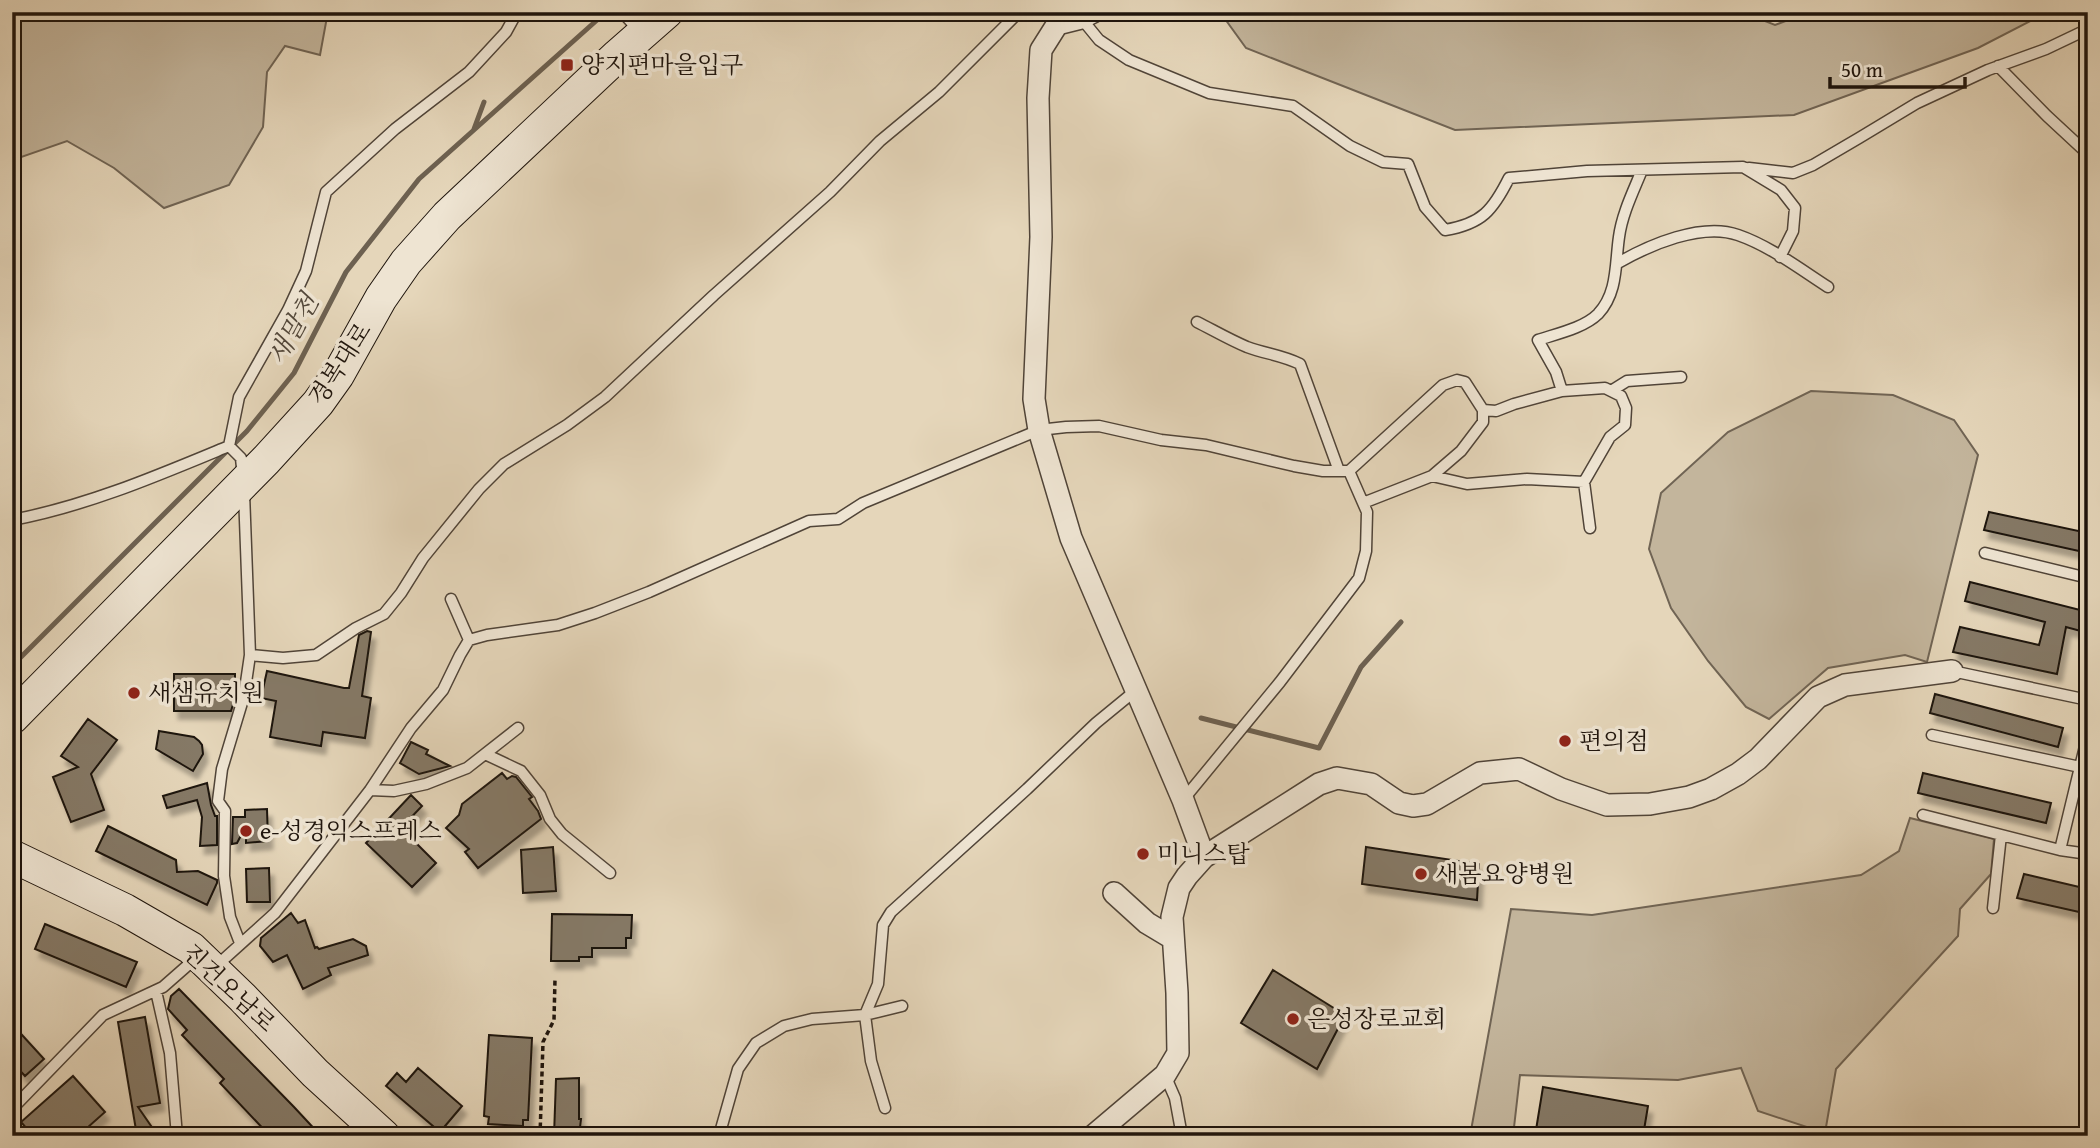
<svg xmlns="http://www.w3.org/2000/svg" width="2100" height="1148" viewBox="0 0 2100 1148" font-family="'Gentium Book Plus','Noto Serif KR',serif">
<style>
.green{fill:#c3b59c;stroke:#706454;stroke-width:2}
.lines{fill:none;stroke-linecap:round;stroke-linejoin:round}
.stream{stroke:#6d6151;stroke-width:5}
.building{fill:#857966;stroke:#1e140c;stroke-width:2;filter:url(#shadow)}
.lane-casing{stroke:#504438;stroke-width:13}
.street-casing{stroke:#504438;stroke-width:24}
.secondary-casing{stroke:#1e140c;stroke-width:34}
.path{stroke:#1e140c;stroke-width:3.5;stroke-dasharray:5 3.5;stroke-linecap:butt}
.lane{stroke:#eee4d2;stroke-width:10}
.street{stroke:#eee4d2;stroke-width:21}
.secondary{stroke:#eee4d2;stroke-width:32}
.poi-dot{fill:#8f2418;stroke:#eee4d2;stroke-width:2.5}
.labels{text-anchor:middle;stroke-width:7;stroke-linejoin:round;paint-order:stroke}
.poi-label{font-size:24px;fill:#1e140c;stroke:#eee4d2;text-anchor:start}
.street-label{font-size:24px;fill:#1e140c;stroke:#eee4d2}
.water-label{font-size:26px;font-style:italic;fill:#52473a;stroke:#eee4d2}
</style>
<defs>
<filter id="shadow"><feDropShadow dx="4.5" dy="8" stdDeviation="2" flood-color="#0004"/></filter>
</defs>
<rect width="100%" height="100%" fill="#e5d6ba"/>
<filter id="stains"><feTurbulence type="fractalNoise" baseFrequency=".00286" numOctaves="4"/><feColorMatrix values="0 0 0 0 .2 0 0 0 0 .09 0 0 0 0 .02 0 0 0 .5 -.17"/></filter>
<radialGradient id="worn" r=".72"><stop offset=".6" stop-color="#630" stop-opacity="0"/><stop offset="1" stop-color="#630" stop-opacity=".3"/></radialGradient>
<path class="green" d="M12 12H326L327 17 320 55 285 46 267 72 263 127 229 185 164 208 114 168 67 141 21 157 12 167Z
M1220 12H1742L1775 25 1809 12H2048L1978 48 1794 115 1455 130 1246 48Z
M1811 391 1893 395 1954 420 1978 455 1927 662 1905 655 1828 668 1769 719 1746 707 1708 661 1671 608 1649 549 1661 493 1728 432Z
M1910 818 1994 839 1991 874 1960 909 1958 936 1836 1069 1825 1133 1758 1111 1741 1068 1678 1080 1520 1075 1513 1136H1470L1511 909 1592 915 1861 875 1899 851Z"/>
<g class="lines">
<path class="stream" d="M474 129 484 102
M12 666 247 431 294 373 346 272 419 179 606 12
M1201 718 1319 748 1361 667 1401 622"/>
</g>
<path class="building" d="M1989 512 2088 533V553L1984 530Z
M1970 582 2088 612V633L2066 627 2057 674 1953 652 1960 627 2039 645 2045 622 1965 601Z
M367 631 371 632 362 696 371 698 365 738 323 732 321 746 270 737 276 701 261 698 267 671 344 688H349L359 635Z
M174 674H235V698L231 711H174Z
M1935 694 2063 728 2058 747 1930 713Z
M88 719 117 740 91 774 104 810 71 822 53 777 78 767 61 756Z
M159 731 194 737 199 741 202 745 203 754 193 771 156 749Z
M411 742 428 750 426 754 450 766 419 774 400 763Z
M502 773 507 779 512 776 516 777 532 797 529 799 538 811 541 819 478 868 465 852 469 849 446 828 459 815 462 804Z
M1923 773 2051 803 2046 823 1918 793Z
M207 783 211 805 215 816H217V845L200 846 202 817 197 800 167 808 163 796Z
M411 795 422 806 401 828 436 863 412 887 366 843Z
M267 809 268 841 246 843V826L237 843 232 844 233 817H245V810Z
M108 826 176 860 177 872 198 871 217 880V883L207 905 96 851Z
M553 847 556 891 523 893 521 850Z
M1366 847 1479 864 1477 900 1362 884Z
M269 868 270 902H247L246 869Z
M2024 874 2088 889V914L2017 898Z
M291 913 298 923 305 920 315 948 317 947 319 949 353 939 366 946 368 955 328 968 331 975 303 989 287 955 273 962 260 946 261 938Z
M552 914 632 915 631 938H626V948H592V957H579V961H551Z
M45 924 137 962 126 987 35 949Z
M1273 970 1345 1015 1317 1069 1241 1023Z
M179 989 294 1107 321 1136H270L220 1083 224 1079 182 1035 187 1030 168 1009 171 996Z
M145 1017 160 1103 138 1107 158 1136H137L118 1022Z
M12 1024 44 1059 25 1076 12 1062Z
M489 1035 532 1038 528 1120H523V1126L488 1124 489 1117 484 1116Z
M418 1068 462 1106 440 1132 386 1086 397 1073 406 1082Z
M73 1076 105 1112 78 1136H33L21 1122Z
M579 1078V1119H581L579 1136H554L556 1079Z
M1543 1087 1648 1106 1643 1136H1535Z"/>
<g class="lines">
<defs>
<path id="lane" d="M622 12 640 32
M1081 18 1099 40 1129 60 1209 93 1293 106 1350 146 1383 162 1408 164 1425 207 1445 230C1482 224 1493 210 1509 178L1587 171 1743 167 1781 190 1795 208 1793 231 1780 257
M1998 66 2047 116 2088 154
M1749 168 1793 173 1813 165 1859 138 1917 103 1988 70 2046 49 2088 29
M1618 263C1649 245 1702 222 1738 235 1770 246 1800 269 1828 287
M1197 322C1213 330 1230 340 1247 347 1266 354 1282 355 1300 364L1339 471
M1562 391 1556 372 1538 340C1556 334 1584 328 1598 314 1618 293 1615 264 1619 237 1622 214 1633 192 1642 170
M1611 391 1627 381 1681 377
M1483 410 1496 411 1514 404 1562 391 1605 388 1621 396 1626 408 1625 425 1610 437 1584 482 1590 528
M229 446 239 397 288 310 306 271 326 192 395 129 469 72 506 32 517 12
M229 446 241 458 243 477
M1349 471 1443 385 1457 380 1465 382 1483 410V422L1461 451 1432 476 1363 503
M1432 476 1467 484 1527 479 1584 482
M12 520C87 506 159 475 229 446
M1985 553 2088 578
M451 599 469 640
M250 655 283 658 316 655 356 628 384 614 401 593 423 558 479 489 504 464 567 425 605 397 714 295 830 192 880 141 939 92 1019 12
M1952 671 2088 700
M1932 735 2080 767
M485 754 521 771 540 795 550 819 562 834 610 873
M370 790 394 791 426 784 467 768 518 728
M1923 815 2060 850 2088 734
M2060 850 2088 854
M1993 908 2001 835
M240 943 230 917 224 876 225 811 218 801 222 769 244 696 250 655 244 493
M214 968 275 913 370 790 411 728 443 690 460 655 469 640 487 635 558 625 595 613 649 592 809 521 838 519 863 503 1039 430 1066 427 1099 426 1161 440 1206 445 1294 466 1323 471H1349L1367 512 1366 551 1359 578 1280 682 1183 800
M156 991 170 1053 177 1136
M1165 1075 1175 1098 1182 1136
M885 1108 871 1061 865 1015 878 984 883 925 891 912 1027 789 1096 723 1135 691
M12 1109 103 1015 163 987 196 958
M12 1127 20 1136
M719 1136 738 1069 756 1043 784 1026 812 1019 865 1015 902 1006"/>
<path id="street" d="M1065 12 1041 50 1038 98 1041 237 1034 399 1039 430 1071 538 1183 800 1204 857
M1057 24 1081 18 1093 12
M1114 893 1147 923 1172 938
M1093 1136 1165 1075 1178 1053 1177 993 1172 917 1179 888 1187 876 1204 857 1319 784 1337 778 1371 784 1399 803 1413 806 1427 804 1480 773 1519 769 1561 789 1607 805 1650 804 1689 797 1711 789 1738 774 1758 759 1818 697 1845 685 1952 671"/>
<path id="secondary" d="M12 718 266 460 318 403 338 375 381 298 406 262 447 216 618 55 667 12
M12 856 125 910 191 948 243 998 315 1073 384 1136"/>
</defs>
<use href="#lane" class="lane-casing"/>
<use href="#street" class="street-casing"/>
<use href="#secondary" class="secondary-casing"/>
<path class="path" d="M540 1136 543 1042 554 1020 555 979"/>
<use href="#lane" class="lane"/>
<use href="#street" class="street"/>
<use href="#secondary" class="secondary"/>
</g>
<g class="poi-dot">
<rect x="560" y="58" width="14" height="14" rx="3.5"/>
<circle cx="134" cy="693" r="7"/>
<circle cx="1565" cy="741" r="7"/>
<circle cx="246" cy="831" r="7"/>
<circle cx="1143" cy="854" r="7"/>
<circle cx="1421" cy="874" r="7"/>
<circle cx="1293" cy="1019" r="7"/>
</g>
<g class="labels">
<g class="poi-label">
<text x="581" y="73">양지편마을입구</text>
<text x="148" y="701">새샘유치원</text>
<text x="1579" y="749">편의점</text>
<text x="260" y="839">e-성경익스프레스</text>
<text x="1157" y="862">미니스탑</text>
<text x="1435" y="882">새봄요양병원</text>
<text x="1307" y="1027">은성장로교회</text>
</g>
<g class="street-label">
<text transform="translate(340 364) rotate(-57)" y="8">경복대로</text>
<text transform="translate(229 988) rotate(43)" y="8">진건오남로</text>
</g>
<g class="water-label">
<text transform="translate(293 329) rotate(-61)" y="9">새말천</text>
</g>
</g>
<rect width="2100" height="1148" fill="none" stroke="#e5d6ba" stroke-width="42"/>
<rect x="14" y="14" width="2072" height="1120" fill="none" stroke="#1e140c" stroke-width="3.5"/>
<rect x="21" y="21" width="2058" height="1106" fill="none" stroke="#1e140c" stroke-width="2"/>
<path d="M1830 77v10h135v-10" fill="none" stroke="#1e140c" stroke-width="3.5"/>
<text x="1841" y="77" font-size="21" fill="#1e140c" stroke="#eee4d2" stroke-width="5" paint-order="stroke">50 m</text>
<rect width="100%" height="100%" filter="url(#stains)"/>
<rect width="100%" height="100%" fill="url(#worn)"/>
</svg>
